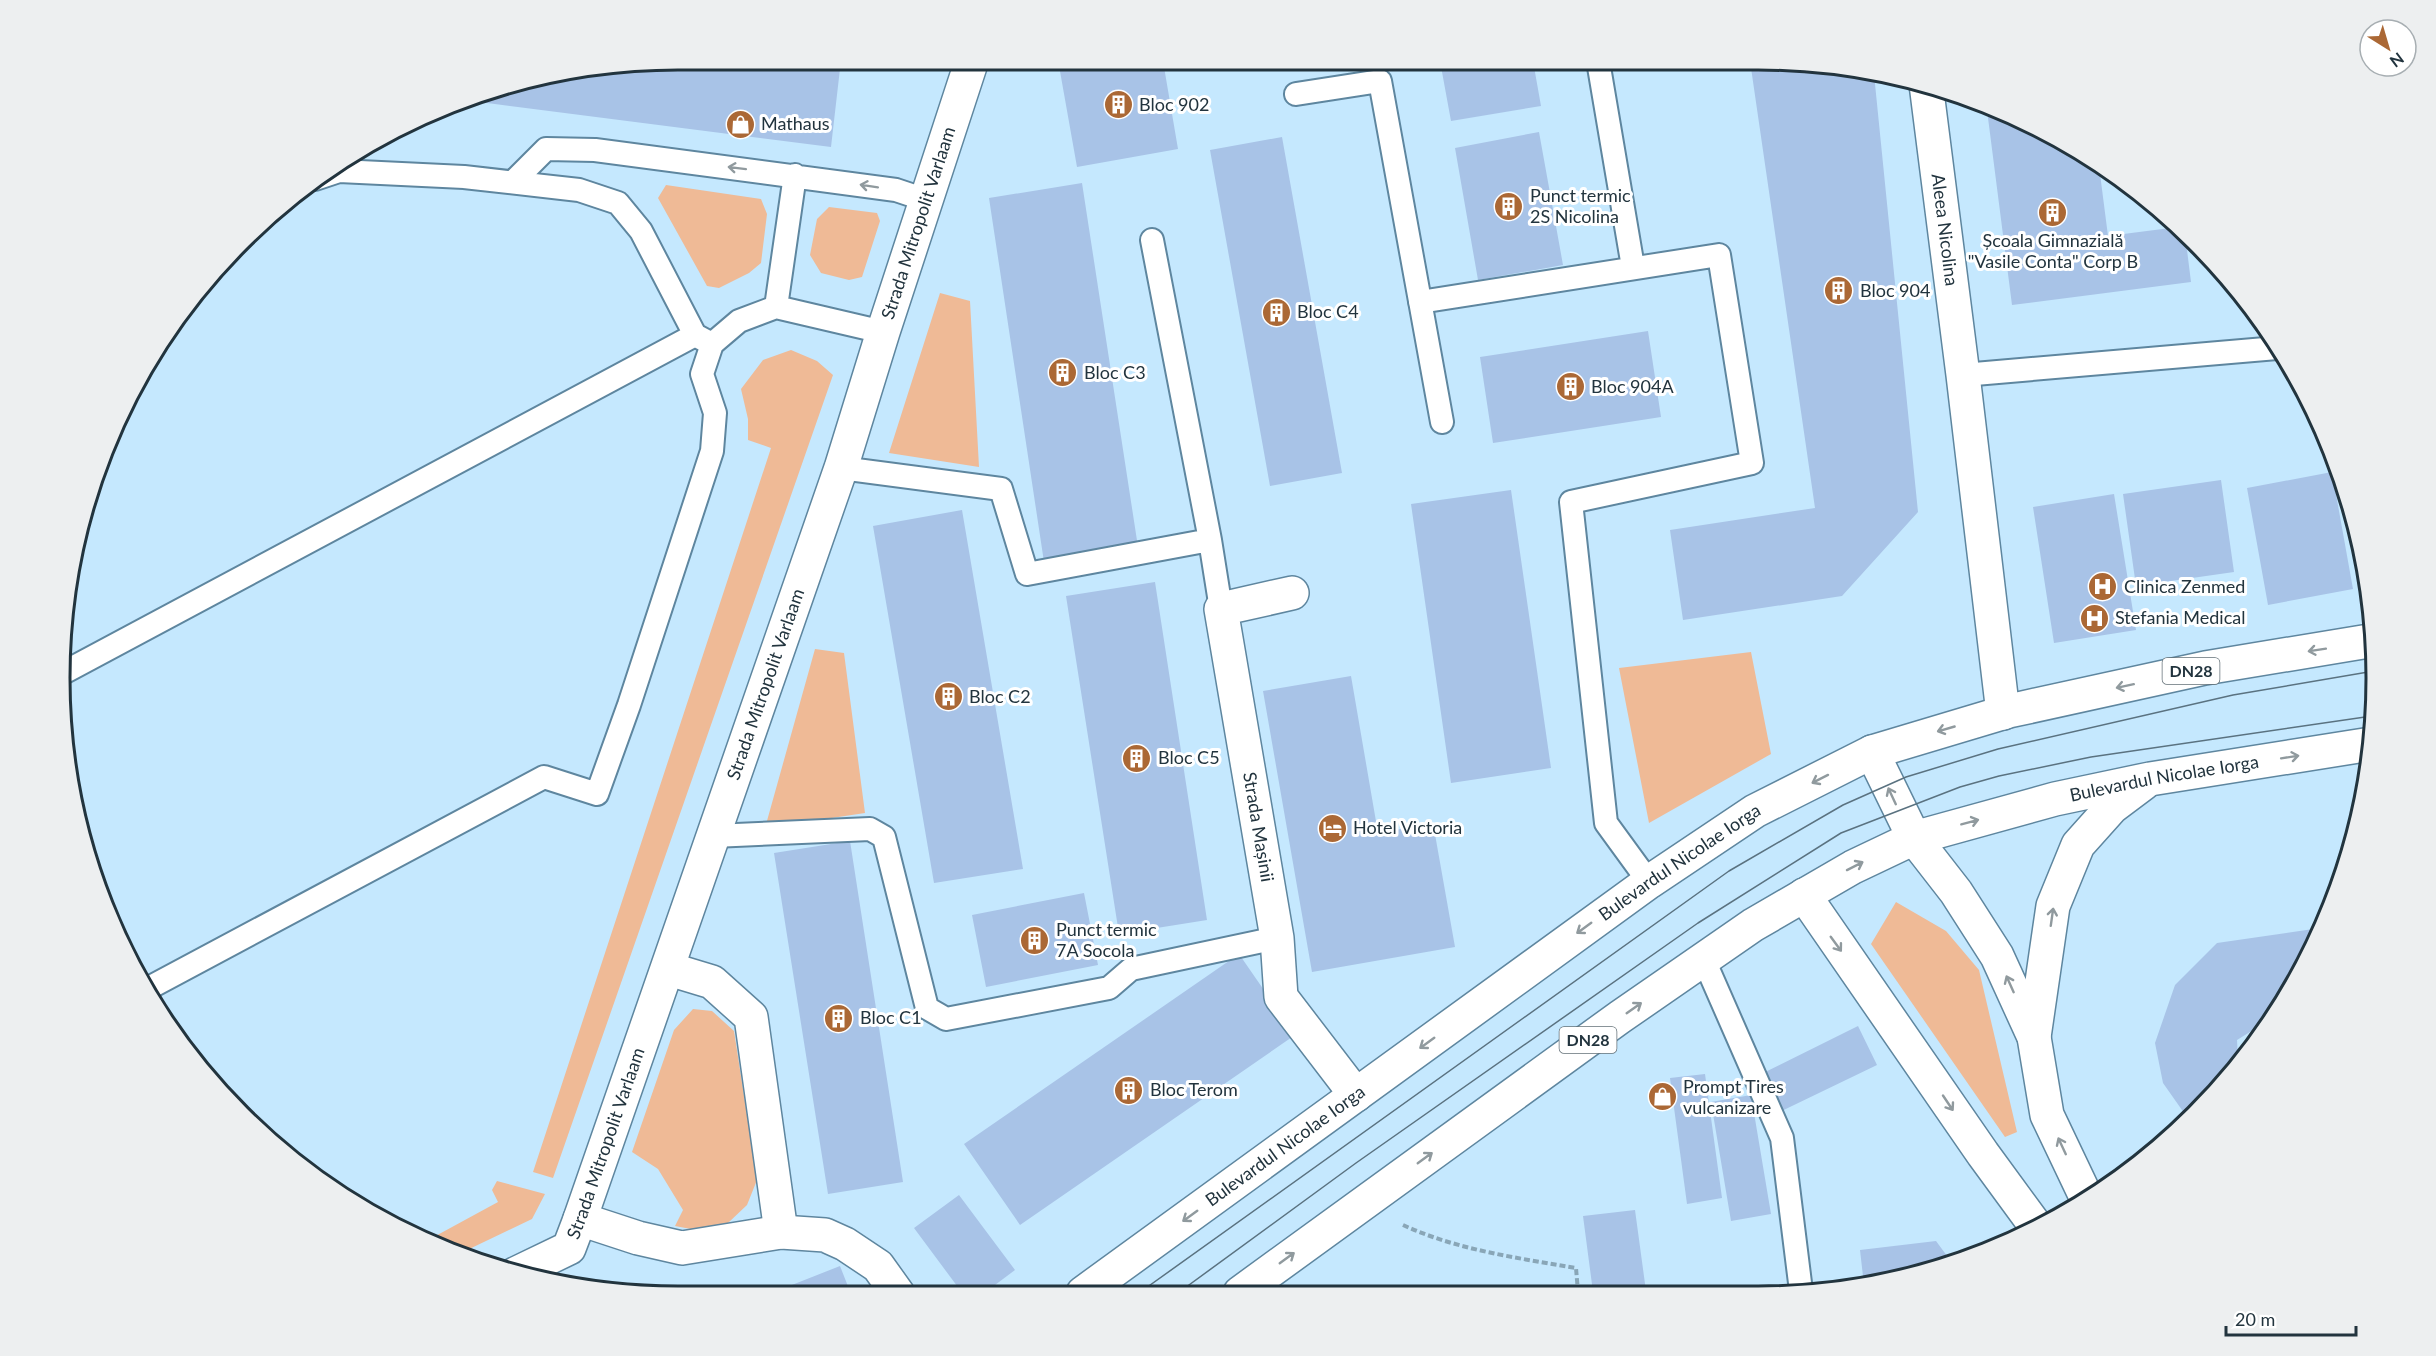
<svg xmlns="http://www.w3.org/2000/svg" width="2436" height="1356" viewBox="0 0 2436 1356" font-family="Lato,sans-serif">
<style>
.green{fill:#efba96}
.building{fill:#a8c3e7}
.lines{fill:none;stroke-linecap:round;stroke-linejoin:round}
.service-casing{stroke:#5e869f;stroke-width:26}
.minor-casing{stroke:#5e869f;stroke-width:36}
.primary-casing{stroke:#5e869f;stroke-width:36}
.path{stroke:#89a6b7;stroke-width:4;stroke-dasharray:6 3;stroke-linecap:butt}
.service{stroke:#fff;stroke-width:22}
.minor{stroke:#fff;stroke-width:33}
.primary{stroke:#fff;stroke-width:33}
.tram{stroke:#5a7280;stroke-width:1.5}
.oneway{stroke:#909a9e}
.labels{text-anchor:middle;stroke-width:6;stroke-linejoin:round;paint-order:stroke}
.shield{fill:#fff;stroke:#647178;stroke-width:1.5}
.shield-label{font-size:16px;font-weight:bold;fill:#22343e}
.poi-label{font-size:18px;fill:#22343e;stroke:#fff;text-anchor:start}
.street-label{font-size:18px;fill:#22343e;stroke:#fff}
.rim{fill:none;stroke:#22343e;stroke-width:3}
</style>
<rect width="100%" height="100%" fill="#c5e8fe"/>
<path class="green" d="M666 185 761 199 767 214 761 263 749 273 719 288 707 286 658 198Z
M829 207 877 213 880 221 862 277 849 280 821 273 810 255 817 219Z
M940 293 970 301 979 467 889 453Z
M791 350 817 361 833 375 553 1178 533 1172 771 448 748 440V419L741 389 763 360Z
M815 649 844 653 865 813 765 828Z
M1751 652 1771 754 1649 823 1619 668Z
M1896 902 1946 931 1979 970 2017 1132 2005 1137 1871 944Z
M693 1009 712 1011 734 1031 757 1180 747 1205 728 1223 696 1230 675 1226 683 1210 658 1169 632 1152 674 1030Z
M497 1181 545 1194 532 1219 463 1252 430 1239 498 1202 492 1190Z"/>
<path class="building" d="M678 60H841L831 147 464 100 479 93 558 72Z
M1058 60 1163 61 1178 149 1077 167Z
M1440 61H1533L1541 106 1451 121Z
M1750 61H1798L1874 74 1918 512 1842 596 1683 620 1670 530 1815 508Z
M1987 110 2067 143 2099 166 2108 236 2178 227 2185 234 2191 282 2012 305Z
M1539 132 1563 265 1478 280 1455 148Z
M1282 137 1342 473 1270 486 1210 150Z
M1082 183 1138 547 1044 562 989 198Z
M1648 331 1661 417 1493 443 1480 357Z
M2332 472 2353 589 2268 605 2247 488Z
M2221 480 2234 572 2136 586 2123 494Z
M1511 490 1551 768 1451 783 1411 504Z
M2114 494 2136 630 2054 643 2033 507Z
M962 510 1023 869 934 883 873 526Z
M1155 582 1207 920 1119 934 1066 596Z
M1351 676 1378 833 1433 823 1455 947 1312 972 1263 691Z
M850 841 903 1182 828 1194 774 853Z
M1084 893 1098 965 986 987 972 915Z
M2320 928 2293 987 2266 1022 2237 1040 2238 1059 2195 1115 2189 1120 2163 1083 2155 1043 2175 985 2217 943Z
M1239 954 1295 1035 1020 1225 964 1144Z
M1858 1026 1877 1065 1765 1119 1747 1081Z
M1705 1074 1722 1198 1687 1204 1670 1078Z
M1751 1095 1771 1214 1731 1221 1711 1102Z
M959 1195 1015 1270 983 1294H963L914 1228Z
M1635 1210 1646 1291 1593 1292 1583 1216Z
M1936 1241 1953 1264 1864 1285 1860 1250Z
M840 1266 851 1294H769Z
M1742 1285V1291H1704V1290Z"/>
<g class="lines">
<defs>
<path id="service" d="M1598 61 1633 267
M1296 94 1380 81 1442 422
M795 175 776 307 883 332
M315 179 339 171 464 177 579 190 618 203 641 231 695 335 708 342
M514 181 546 149 595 150 896 190 926 200
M1152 240 1210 540 1221 609
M1420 302 1719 255 1752 463 1571 502 1606 823 1649 882
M1963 375 2277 348
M841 468 1001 489 1027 574 1210 540
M61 674 695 335
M713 836 870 829 884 837 927 1008 946 1019 1109 988 1131 969 1277 938
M1704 960 1782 1138 1801 1291
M147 989 544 777 597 794 629 705 712 451 715 413 702 374 712 344 739 321 776 307"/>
<g id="minor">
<path id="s1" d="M1926 84 1963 375 2003 713"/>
<path id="s2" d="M1292 593 1221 609 1277 938 1281 997 1356 1095"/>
<path d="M669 969 712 982 751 1017 781 1232"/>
<path d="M580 1219 638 1238 682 1248 781 1232 825 1235 845 1244 878 1266 898 1294"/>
<path id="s3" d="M515 1274 569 1248 580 1219 841 468 883 332 972 60"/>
</g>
<g id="primary">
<path d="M1872 752 1914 838 1956 892 1997 956 2034 1037 2047 1115 2087 1199"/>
<path d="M1804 895 1983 1154 2035 1225"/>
<path d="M2034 1037 2053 906 2078 845 2112 807 2144 783"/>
<path id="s4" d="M1083 1293 1649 882 1755 811 1872 752 2009 711 2205 668 2375 640"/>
<path id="s5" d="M1240 1293 1620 1017 1753 925 1853 867 1914 838 2055 799 2150 779 2371 744"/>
</g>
</defs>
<use href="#service" class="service-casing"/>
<use href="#minor" class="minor-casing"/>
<use href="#primary" class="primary-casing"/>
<path class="path" d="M1403 1225C1457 1250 1518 1258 1576 1268L1578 1292"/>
<use href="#service" class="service"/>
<use href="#minor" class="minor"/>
<use href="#primary" class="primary"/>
<path class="tram" d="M1139 1293 1729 871 1843 805 1906 777 1998 749 2233 695 2374 671
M1178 1293 1356 1163 1698 923 1841 833 1960 787 1999 776 2091 757 2372 716"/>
</g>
<defs><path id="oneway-shaft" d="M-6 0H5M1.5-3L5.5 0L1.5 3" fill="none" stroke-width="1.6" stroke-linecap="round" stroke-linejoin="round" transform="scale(1.5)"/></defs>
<g class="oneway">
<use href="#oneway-shaft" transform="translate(737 168) rotate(-173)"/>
<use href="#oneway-shaft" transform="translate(869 186) rotate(-171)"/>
<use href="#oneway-shaft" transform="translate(2317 650) rotate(171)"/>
<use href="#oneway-shaft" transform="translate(2125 686) rotate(168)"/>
<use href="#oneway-shaft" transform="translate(1946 729) rotate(164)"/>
<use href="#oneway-shaft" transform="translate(2290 757) rotate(-9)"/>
<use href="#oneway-shaft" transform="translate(1820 779) rotate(153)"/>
<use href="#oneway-shaft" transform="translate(1892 796) rotate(-115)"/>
<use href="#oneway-shaft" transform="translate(1970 822) rotate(-15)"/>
<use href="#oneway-shaft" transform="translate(1855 866) rotate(-27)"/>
<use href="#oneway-shaft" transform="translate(2052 917) rotate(-82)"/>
<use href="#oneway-shaft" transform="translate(1584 928) rotate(144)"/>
<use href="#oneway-shaft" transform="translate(1836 944) rotate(54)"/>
<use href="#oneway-shaft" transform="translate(2010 984) rotate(-114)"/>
<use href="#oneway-shaft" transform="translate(1634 1008) rotate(-35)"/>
<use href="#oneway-shaft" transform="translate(1427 1043) rotate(144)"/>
<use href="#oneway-shaft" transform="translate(1948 1103) rotate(56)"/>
<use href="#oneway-shaft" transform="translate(2062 1146) rotate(-115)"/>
<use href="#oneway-shaft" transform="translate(1425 1158) rotate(-36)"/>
<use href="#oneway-shaft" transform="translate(1190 1216) rotate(144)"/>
<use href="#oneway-shaft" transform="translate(1287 1258) rotate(-36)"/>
</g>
<defs>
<symbol id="building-disc" viewBox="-11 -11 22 22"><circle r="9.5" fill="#ab6835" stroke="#fff"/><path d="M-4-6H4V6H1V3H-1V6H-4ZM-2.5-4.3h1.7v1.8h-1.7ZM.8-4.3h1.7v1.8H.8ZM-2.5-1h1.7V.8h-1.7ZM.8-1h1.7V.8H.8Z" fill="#fff"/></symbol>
<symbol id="shop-disc" viewBox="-11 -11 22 22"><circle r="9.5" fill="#ab6835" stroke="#fff"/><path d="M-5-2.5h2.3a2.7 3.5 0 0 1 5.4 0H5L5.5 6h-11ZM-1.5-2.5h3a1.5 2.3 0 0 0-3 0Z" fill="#fff"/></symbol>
<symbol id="hospital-disc" viewBox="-11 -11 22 22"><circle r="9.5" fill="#ab6835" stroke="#fff"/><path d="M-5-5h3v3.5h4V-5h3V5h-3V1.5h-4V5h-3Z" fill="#fff"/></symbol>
<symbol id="hotel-disc" viewBox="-11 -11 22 22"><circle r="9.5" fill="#ab6835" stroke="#fff"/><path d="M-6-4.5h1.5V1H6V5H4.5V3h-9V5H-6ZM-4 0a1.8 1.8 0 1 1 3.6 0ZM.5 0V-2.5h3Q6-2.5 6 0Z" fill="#fff"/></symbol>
</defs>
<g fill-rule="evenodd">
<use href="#building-disc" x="1102" y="88" width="33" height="33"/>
<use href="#shop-disc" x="724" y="108" width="33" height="33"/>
<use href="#building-disc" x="1492" y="190" width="33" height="33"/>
<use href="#building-disc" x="2036" y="196" width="33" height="33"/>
<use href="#building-disc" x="1822" y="274" width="33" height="33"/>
<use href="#building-disc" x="1260" y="296" width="33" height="33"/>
<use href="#building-disc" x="1046" y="356" width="33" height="33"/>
<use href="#building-disc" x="1554" y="370" width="33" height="33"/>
<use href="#hospital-disc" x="2086" y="570" width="33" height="33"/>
<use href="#hospital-disc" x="2078" y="602" width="33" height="33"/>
<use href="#building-disc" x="932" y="680" width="33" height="33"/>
<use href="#building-disc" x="1120" y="742" width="33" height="33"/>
<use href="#hotel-disc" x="1316" y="812" width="33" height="33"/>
<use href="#building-disc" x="1018" y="924" width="33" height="33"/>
<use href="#building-disc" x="822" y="1002" width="33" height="33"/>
<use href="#building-disc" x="1112" y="1074" width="33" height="33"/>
<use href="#shop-disc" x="1646" y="1080" width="33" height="33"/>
</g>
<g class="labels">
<g class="shield">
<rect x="2162.5" y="658" width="57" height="26" rx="4.5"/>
<rect x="1559.5" y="1027" width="57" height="26" rx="4.5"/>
</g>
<g class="shield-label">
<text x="2191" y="677">DN28</text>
<text x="1588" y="1046">DN28</text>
</g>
<g class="poi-label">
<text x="1139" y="111">Bloc 902</text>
<text x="761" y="130">Mathaus</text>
<text x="1530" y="202">Punct termic<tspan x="1530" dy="21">2S Nicolina</tspan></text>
<text x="2053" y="247" text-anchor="middle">Școala Gimnazială<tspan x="2053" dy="21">"Vasile Conta" Corp B</tspan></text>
<text x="1860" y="297">Bloc 904</text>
<text x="1297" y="318">Bloc C4</text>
<text x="1084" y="379">Bloc C3</text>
<text x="1591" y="393">Bloc 904A</text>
<text x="2124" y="593">Clinica Zenmed</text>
<text x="2115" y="624">Stefania Medical</text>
<text x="969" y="703">Bloc C2</text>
<text x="1158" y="764">Bloc C5</text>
<text x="1353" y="834">Hotel Victoria</text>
<text x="1056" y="936">Punct termic<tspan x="1056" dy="21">7A Socola</tspan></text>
<text x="860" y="1024">Bloc C1</text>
<text x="1683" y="1093">Prompt Tires<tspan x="1683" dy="21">vulcanizare</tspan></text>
<text x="1150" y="1096">Bloc Terom</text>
</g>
<g class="street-label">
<text dy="6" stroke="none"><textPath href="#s3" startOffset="1143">Strada Mitropolit Varlaam</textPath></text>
<text dy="6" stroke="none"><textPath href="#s1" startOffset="147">Aleea Nicolina</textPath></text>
<text dy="6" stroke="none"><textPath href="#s3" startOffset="657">Strada Mitropolit Varlaam</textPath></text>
<text dy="6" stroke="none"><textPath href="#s5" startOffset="1072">Bulevardul Nicolae Iorga</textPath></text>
<text dy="6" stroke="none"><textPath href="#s2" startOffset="294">Strada Mașinii</textPath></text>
<text dy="6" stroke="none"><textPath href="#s4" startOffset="736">Bulevardul Nicolae Iorga</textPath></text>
<text dy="6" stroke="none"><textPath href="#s3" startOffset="171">Strada Mitropolit Varlaam</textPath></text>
<text dy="6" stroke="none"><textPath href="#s4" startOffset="250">Bulevardul Nicolae Iorga</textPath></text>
</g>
</g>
<path d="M0 0H2436V1356H0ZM678 70H1758A608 608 0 0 1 2366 678V678A608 608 0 0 1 1758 1286H678A608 608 0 0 1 70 678V678A608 608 0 0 1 678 70Z" fill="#edeff0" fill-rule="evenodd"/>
<path class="rim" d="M678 70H1758A608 608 0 0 1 2366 678V678A608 608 0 0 1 1758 1286H678A608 608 0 0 1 70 678V678A608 608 0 0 1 678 70Z"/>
<g transform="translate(2388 48) rotate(143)"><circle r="28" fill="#ffffff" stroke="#a7aeb2" stroke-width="1.5"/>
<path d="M0-4.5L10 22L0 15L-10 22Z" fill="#ab6835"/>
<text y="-9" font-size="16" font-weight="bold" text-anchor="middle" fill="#22343e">N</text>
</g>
<path d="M2226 1326v9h130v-9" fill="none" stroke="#22343e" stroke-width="3"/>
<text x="2235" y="1326" font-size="18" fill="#22343e" stroke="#ffffff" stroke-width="4.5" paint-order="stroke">20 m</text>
</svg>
